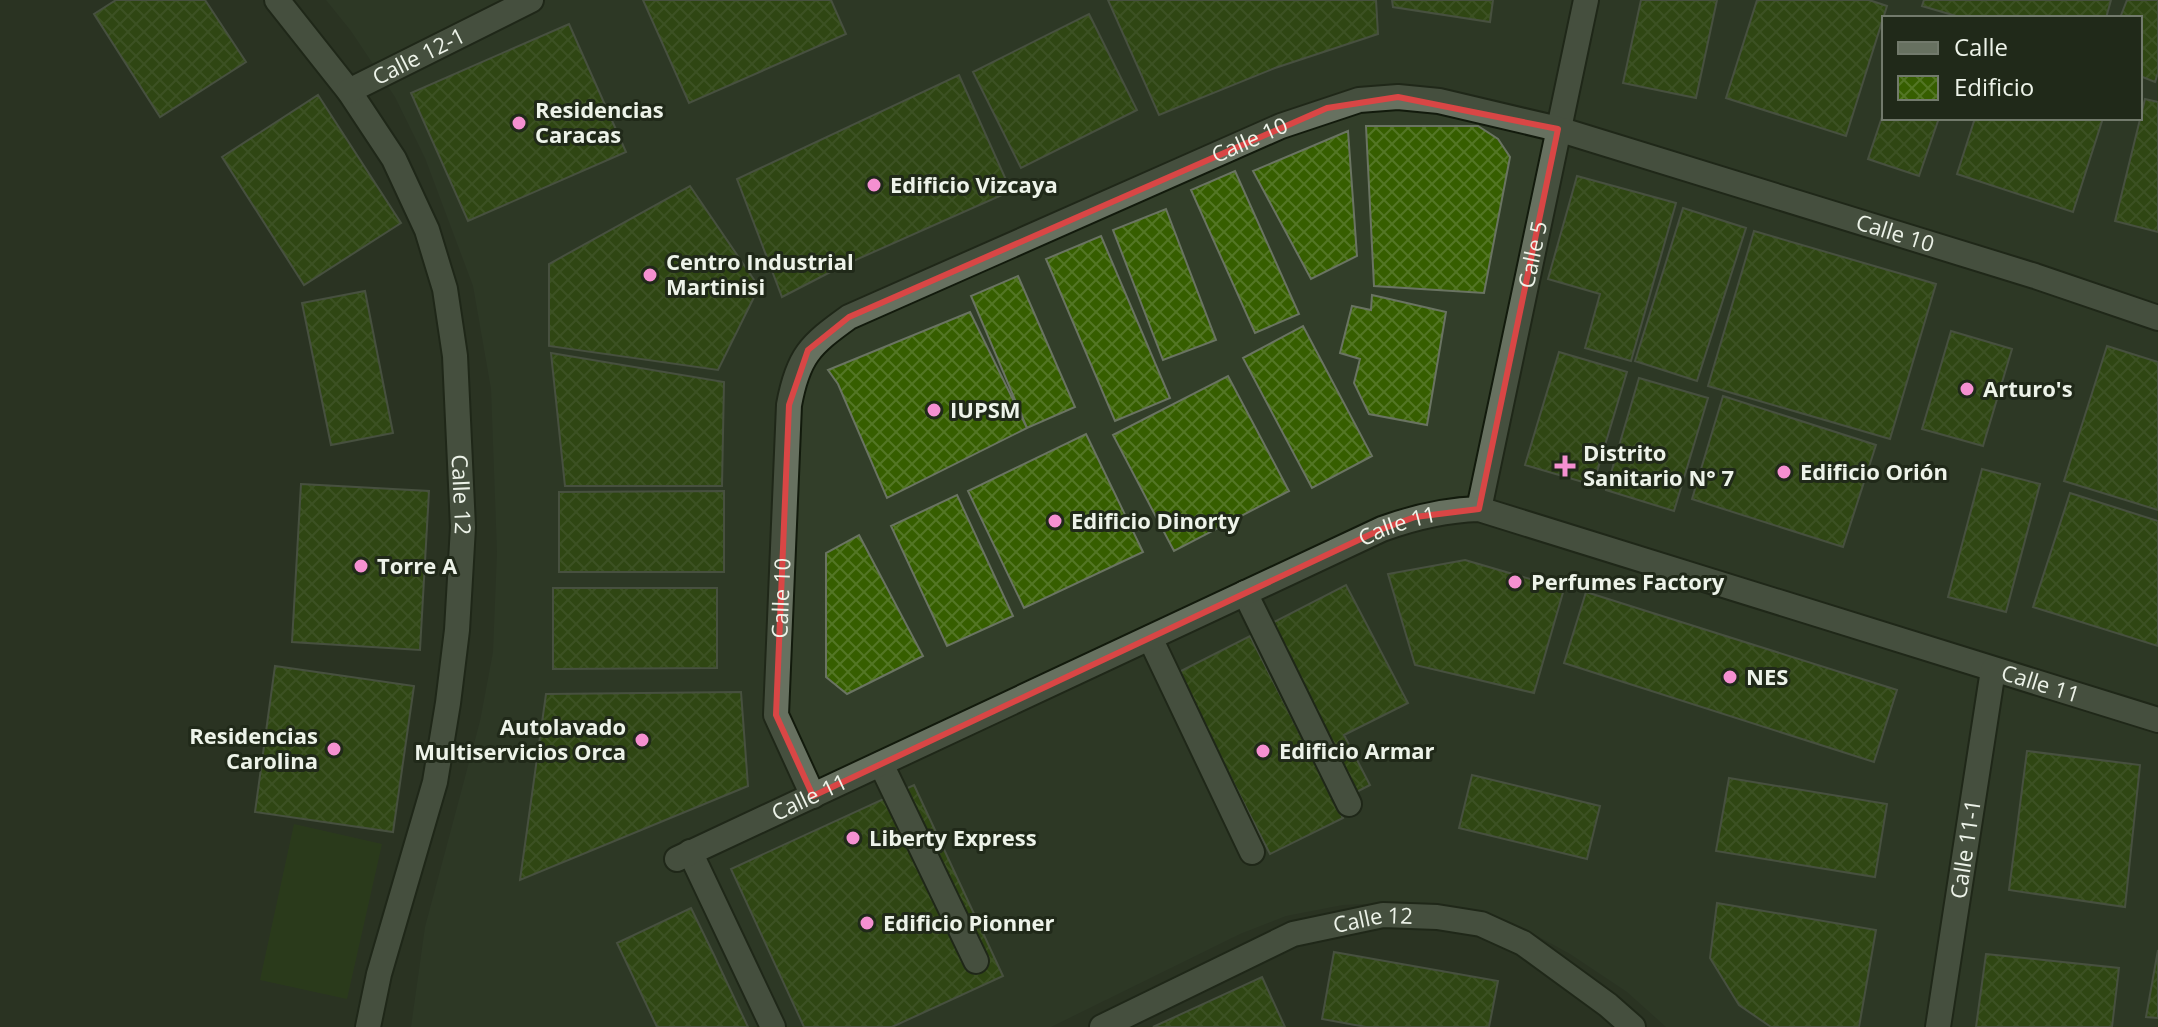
<svg xmlns="http://www.w3.org/2000/svg" width="2158" height="1027" viewBox="0 0 2158 1027" font-family="'Open Sans',sans-serif">
<style>
.built{fill:#323e29;fill-rule:evenodd}
.grass{fill:#2b4413}
.building{fill:url(#building-cross-hatch);stroke:#6a7462;stroke-width:2}
.lines{fill:none;stroke-linecap:round;stroke-linejoin:round}
.minor-casing{stroke:#121a0c;stroke-width:28}
.minor{stroke:#677160;stroke-width:24}
.marked{fill:none;stroke:#d94645;stroke-width:6;stroke-linejoin:round}
.poi-dot{fill:#f590d1;stroke:#202919;stroke-width:3}
.labels{text-anchor:middle;stroke-width:6;stroke-linejoin:round;paint-order:stroke}
.street-label{font-size:22px;fill:#edf3e9;stroke:#202919}
.poi-label{font-size:22px;font-weight:bold;fill:#edf3e9;stroke:#202919;text-anchor:start}
</style>
<defs>
<pattern id="building-cross-hatch" width="8" height="8" patternUnits="userSpaceOnUse" patternTransform="scale(2)"><rect width="8" height="8" fill="#365e00"/><path d="M0 0l8 8M0 8l8-8" fill="none" stroke="#537625"/></pattern>
</defs>
<rect width="100%" height="100%" fill="#2a3323"/>
<path class="built" d="M326 0H2158V1027H1666L1627 992 1570 954 1528 931 1485 916 1438 907 1387 903 1343 905 1286 916 1240 934 1051 1027H411L425 927 480 721 493 652 497 552 491 389 473 286 425 158 395 97 351 31ZM1884 18H2140V118H1884Z"/>
<path class="grass" d="M294 824 382 844 347 999 260 980Z"/>
<path class="building" d="M116 0H205L246 62 160 117 94 14Z
M643 0H831L846 34 689 103Z
M1108 0H1376L1378 34 1275 68 1159 115Z
M1392 0H1493L1490 22 1393 7Z
M1641 0H1717L1696 98 1623 83Z
M1757 0H1869L1887 6 1846 136 1726 98Z
M1924 0H2111L2106 18H1963L1922 6Z
M2127 0H2158V73L2155 82 2140 76V18H2120Z
M1089 14 1137 110 1021 168 973 72Z
M569 24 626 152 468 221 411 93Z
M959 75 1011 191 842 266 782 297 737 179Z
M318 95 401 223 304 285 222 157Z
M2145 99 2158 102V232L2115 221Z
M1884 111V118H1939L1919 176 1868 159Z
M1975 118H2103L2073 212 1957 174Z
M1366 126H1478L1498 139 1510 157 1484 293 1374 286Z
M1348 131 1357 256 1311 279 1253 171Z
M1235 171 1299 314 1255 333 1191 190Z
M1577 176 1676 203 1631 361 1585 348 1600 294 1548 279Z
M690 186 759 287 718 370 549 346V264Z
M1683 208 1746 228 1697 381 1635 361Z
M1166 209 1216 340 1163 360 1113 230Z
M1754 231 1936 284 1890 439 1708 386Z
M1101 236 1170 398 1115 421 1046 259Z
M1018 276 1075 407 1027 428 971 296Z
M365 291 393 433 331 445 302 303Z
M1372 295 1446 312 1427 425 1369 414 1354 383 1360 359 1340 353 1352 306 1371 310Z
M970 312 1027 428 887 498 838 384 828 370Z
M1303 326 1372 456 1312 488 1243 358Z
M1951 331 2012 349 1983 446 1922 429Z
M2107 346 2158 362V510L2064 481Z
M1559 352 1627 372 1593 485 1525 465Z
M551 353 724 382 722 486H565Z
M1228 376 1289 491 1174 551 1113 435Z
M1639 378 1708 398 1674 511 1606 490Z
M1723 396 1876 445 1843 547 1692 499Z
M1086 434 1143 552 1024 608 968 491Z
M1982 469 2040 484 2006 612 1948 597Z
M301 484 429 491 420 650 292 642Z
M724 491V572H559V492Z
M2070 493 2158 521V646L2033 607Z
M957 495 1013 616 947 646 891 526Z
M859 535 923 656 847 694 826 677V553Z
M1465 560 1564 589 1534 693 1415 665 1388 574Z
M1346 585 1408 703 1344 735 1370 785 1341 800 1253 633Z
M553 588H717V668L553 669Z
M1586 592 1897 690 1874 762 1564 663Z
M1250 636 1343 818 1270 854 1177 673Z
M275 666 414 686 393 832 255 812Z
M741 692 748 786 520 880 546 694Z
M2027 751 2140 765 2125 907 2009 890Z
M1472 775 1600 806 1587 859 1459 828Z
M1729 778 1887 804 1875 877 1716 851Z
M914 785 1003 976 892 1027H804L731 869Z
M1717 903 1876 930 1859 1027H1771L1739 1005 1710 958Z
M691 908 714 955 748 1027H657L617 943Z
M2158 950V1018L2146 1017Z
M1334 952 1498 981 1489 1027H1366L1322 1019Z
M1986 954 2119 968 2112 1027H1976Z
M1262 977 1285 1027H1153Z"/>
<g class="lines">
<defs>
<g id="minor">
<path id="s1" d="M277 0 349 91 394 159 427 230 445 289 455 356 463 527 457 630 448 703 435 782 379 974 368 1027"/>
<path id="s2" d="M349 91 531 0"/>
<path id="s3" d="M1479 509 1586 0"/>
<path d="M1245 593 1349 804"/>
<path d="M1150 638 1252 852"/>
<path d="M881 764 976 961"/>
<path id="s4" d="M813 796 776 715 789 405C798 356 810 345 849 317L1281 126 1359 100 1398 97 1439 101 1558 129 2035 276 2158 318"/>
<path d="M690 852 773 1027"/>
<path id="s5" d="M677 859 1382 529C1415 517 1444 510 1479 509L2158 720"/>
<path id="s6" d="M1102 1027 1293 934 1383 915 1437 917 1481 924 1523 943 1608 1005 1633 1027"/>
<path id="s7" d="M1938 1027 1993 670"/>
</g>
</defs>
<use href="#minor" class="minor-casing"/>
<use href="#minor" class="minor"/>
</g>
<path d="M0 0H2158V1027H0ZM1398 97 1558 129 1479 509 1415 517 1382 529 813 796 776 715 789 405 808 350 849 317 1327 108Z" fill="#2a3323" fill-opacity=".55" fill-rule="evenodd"/>
<path class="marked" d="M1398 97 1558 129 1479 509 1415 517 1382 529 813 796 776 715 789 405 808 350 849 317 1327 108Z"/>
<g class="poi-dot">
<circle cx="519" cy="123" r="8"/>
<circle cx="874" cy="185" r="8"/>
<circle cx="650" cy="275" r="8"/>
<circle cx="1967" cy="389" r="8"/>
<circle cx="934" cy="410" r="8"/>
<path d="M1561 454h8v8h8v8h-8v8h-8v-8h-8v-8h8z"/>
<circle cx="1784" cy="472" r="8"/>
<circle cx="1055" cy="521" r="8"/>
<circle cx="361" cy="566" r="8"/>
<circle cx="1515" cy="582" r="8"/>
<circle cx="1730" cy="677" r="8"/>
<circle cx="642" cy="740" r="8"/>
<circle cx="334" cy="749" r="8"/>
<circle cx="1263" cy="751" r="8"/>
<circle cx="853" cy="838" r="8"/>
<circle cx="867" cy="923" r="8"/>
</g>
<g class="labels">
<g class="street-label">
<text dy="8" stroke="none"><textPath href="#s2" startOffset="78">Calle 12-1</textPath></text>
<text dy="8" stroke="none"><textPath href="#s4" startOffset="948">Calle 10</textPath></text>
<text dy="8" stroke="none"><textPath href="#s4" startOffset="1620">Calle 10</textPath></text>
<text dy="8" stroke="none"><textPath href="#s3" startOffset="260">Calle 5</textPath></text>
<text dy="8" stroke="none"><textPath href="#s1" startOffset="544">Calle 12</textPath></text>
<text dy="8" stroke="none"><textPath href="#s5" startOffset="794">Calle 11</textPath></text>
<text dy="8" stroke="none"><textPath href="#s4" startOffset="206">Calle 10</textPath></text>
<text dy="8" stroke="none"><textPath href="#s5" startOffset="1466">Calle 11</textPath></text>
<text dy="8" stroke="none"><textPath href="#s5" startOffset="146">Calle 11</textPath></text>
<text dy="8" stroke="none"><textPath href="#s7" startOffset="180">Calle 11-1</textPath></text>
<text dy="8" stroke="none"><textPath href="#s6" startOffset="294">Calle 12</textPath></text>
</g>
<g class="poi-label">
<text x="535" y="118">Residencias<tspan x="535" dy="25">Caracas</tspan></text>
<text x="890" y="193">Edificio Vizcaya</text>
<text x="666" y="270">Centro Industrial<tspan x="666" dy="25">Martinisi</tspan></text>
<text x="1983" y="397">Arturo's</text>
<text x="950" y="418">IUPSM</text>
<text x="1583" y="461">Distrito<tspan x="1583" dy="25">Sanitario N° 7</tspan></text>
<text x="1800" y="480">Edificio Orión</text>
<text x="1071" y="529">Edificio Dinorty</text>
<text x="377" y="574">Torre A</text>
<text x="1531" y="590">Perfumes Factory</text>
<text x="1746" y="685">NES</text>
<text x="626" y="735" text-anchor="end">Autolavado<tspan x="626" dy="25">Multiservicios Orca</tspan></text>
<text x="318" y="744" text-anchor="end">Residencias<tspan x="318" dy="25">Carolina</tspan></text>
<text x="1279" y="759">Edificio Armar</text>
<text x="869" y="846">Liberty Express</text>
<text x="883" y="931">Edificio Pionner</text>
</g>
</g>
<rect x="1882" y="16" width="260" height="104" fill="#202919" stroke="#727a6c" stroke-width="2"/>
<rect x="1898" y="42" width="40" height="12" fill="#677160" stroke="#727a6c" stroke-width="2"/>
<text x="1954" y="56" font-size="24" fill="#edf3e9">Calle</text>
<rect x="1898" y="76" width="40" height="24" fill="url(#building-cross-hatch)" stroke="#727a6c" stroke-width="2"/>
<text x="1954" y="96" font-size="24" fill="#edf3e9">Edificio</text>
</svg>
